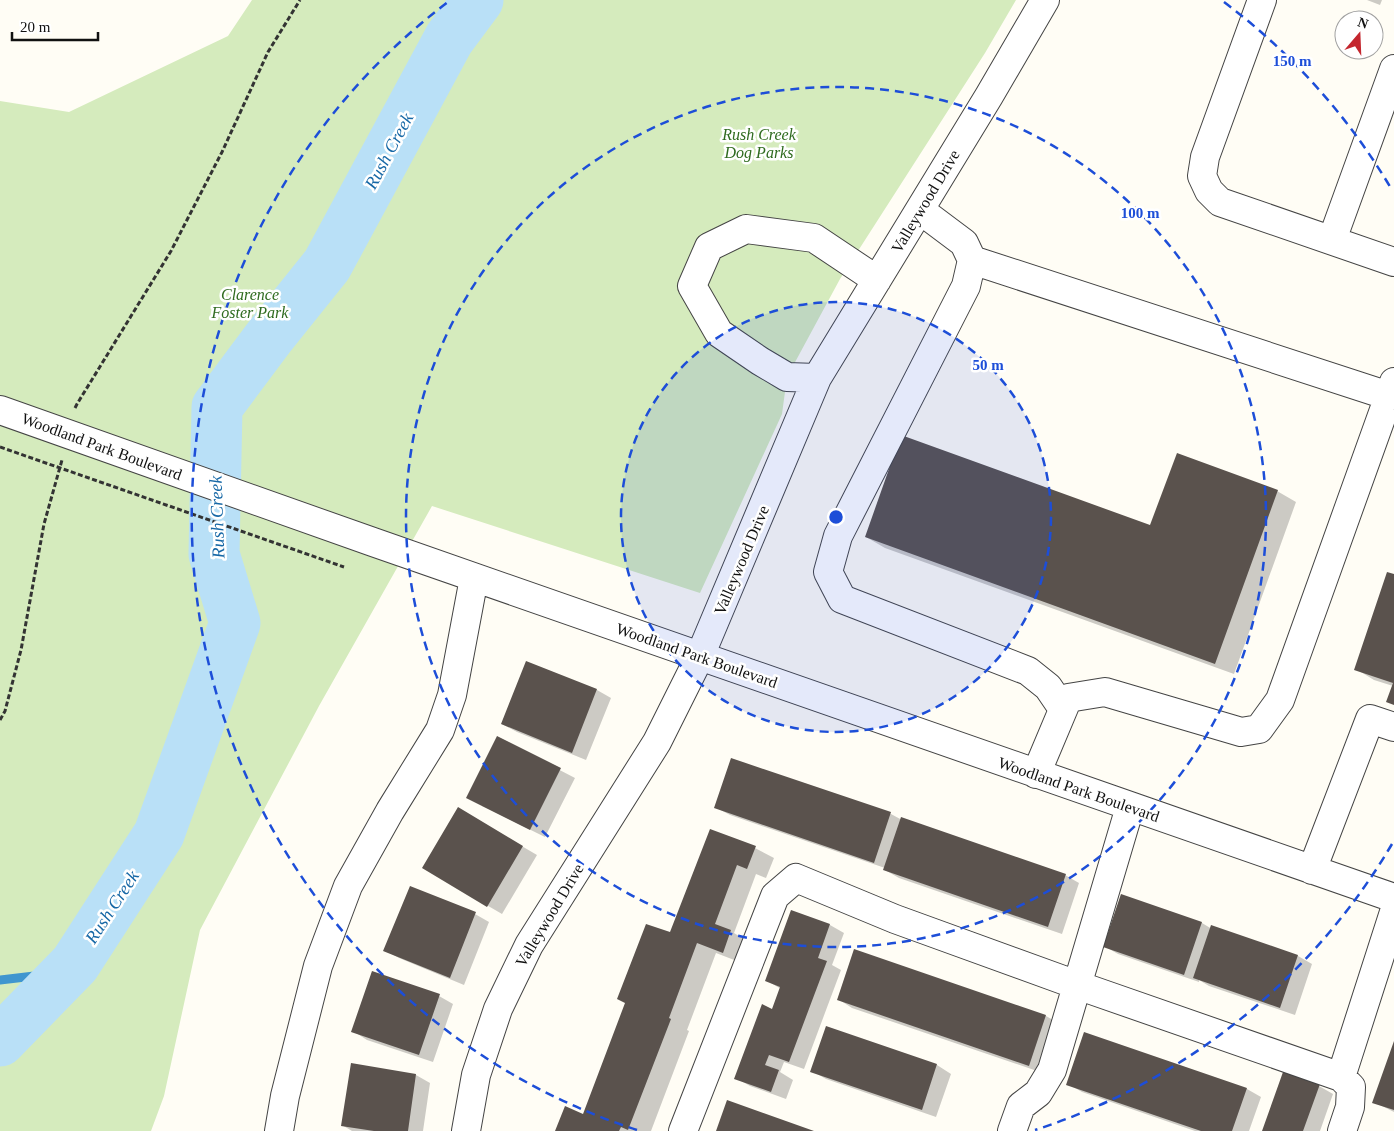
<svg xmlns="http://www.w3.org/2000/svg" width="1394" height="1131" viewBox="0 0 1394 1131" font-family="'Times New Roman',serif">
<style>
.green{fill:#d5ebbd}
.shadow{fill:#0003}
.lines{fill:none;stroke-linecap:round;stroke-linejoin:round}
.stream{stroke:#3f96cf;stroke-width:9}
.river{stroke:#b9e0f7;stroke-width:51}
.building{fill:#5a524d}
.minor-casing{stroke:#444;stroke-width:30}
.path{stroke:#333;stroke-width:3;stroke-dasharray:5 2.5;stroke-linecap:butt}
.minor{stroke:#fff;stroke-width:28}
.ring{fill:none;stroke:#1d4ed8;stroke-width:2.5;stroke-dasharray:9 6}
.labels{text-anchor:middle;stroke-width:5;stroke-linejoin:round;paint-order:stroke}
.park-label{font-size:16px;font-style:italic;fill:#2f6b1f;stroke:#fff}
.street-label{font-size:16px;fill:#111;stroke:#fff}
.water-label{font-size:18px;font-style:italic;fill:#1768a6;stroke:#fff}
.centre{fill:#1d4ed8;stroke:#fff;stroke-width:2.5}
.ring-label{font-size:15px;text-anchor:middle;font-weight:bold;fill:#1d4ed8;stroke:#fff;stroke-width:5;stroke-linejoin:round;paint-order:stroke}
</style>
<rect width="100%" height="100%" fill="#fffdf5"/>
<path class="green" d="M252 0H1016L985 53 840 279 787 377 782 414 700 593 432 506 319 706 200 930 164 1096 151 1131H0V101L69 112 228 36Z"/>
<path class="shadow" d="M1367 0H1382L1380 5Z
M1277 491 1296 502 1234 674 885 548 866 537 1151 527Z
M1394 575V705L1393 686 1374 680 1356 669Z
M527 662 597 690 611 698 586 760 517 732 502 724Z
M498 738 575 778 545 837 482 806Z
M731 760 891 814 902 820 1065 875 1079 883 1062 934 899 878 885 870V868L730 815 715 807Z
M459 809 537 855 502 914 423 868Z
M710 831 755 848 774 858 766 878 756 874 734 933 749 942 742 963 716 953 687 1030 689 1031 651 1131H557L584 1115 671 934Z
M1122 896 1202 923 1212 929V927L1298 956 1312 964 1295 1015 1209 986 1199 980V982L1118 954 1104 946Z
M792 911 830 925 844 933 832 965 841 970 804 1069 784 1062 780 1072 793 1080 786 1099 750 1086 736 1078 773 1010 781 989 766 980Z
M475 914 489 922 464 985 399 958 384 950Z
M855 951 1046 1016 1060 1024 1043 1073 852 1008 838 999Z
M439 996 453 1004 433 1062 367 1040 353 1031Z
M827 1028 937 1065 951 1074 936 1117 826 1079 812 1071Z
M1394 1044V1112L1374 1102Z
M352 1065 416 1075 430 1083 423 1131H352L342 1125Z
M1068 1084 1247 1089 1261 1097 1249 1131H1195L1082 1092Z
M1319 1086 1333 1094 1320 1131H1263Z"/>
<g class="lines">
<path class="stream" d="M0 980 68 972"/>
<path class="river" d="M0 1041 75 964 159 834 235 623 214 554 217 407 270 336 327 265 449 39 478 0"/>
</g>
<path class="building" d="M901 435 1150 525 1177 453 1278 490 1215 664 865 537Z
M1387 572 1394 574V705L1386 702 1393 683 1354 670Z
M526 661 597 689 572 753 501 724Z
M497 736 561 768 530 830 466 798Z
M731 758 891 812 874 863 714 808Z
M458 807 523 846 487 907 422 868Z
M901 817 1066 874 1048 927 883 870Z
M710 829 756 846 747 869 737 865 715 924 731 930 723 953 697 943 669 1018 671 1019 628 1130 621 1127 619 1131H555L565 1106 583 1114 625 1003 617 999 646 924 670 932Z
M410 886 476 912 450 978 383 951Z
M1121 894 1202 922 1184 975 1103 947Z
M791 910 830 924 818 958 827 961 789 1062 769 1055 765 1065 779 1070 771 1092 734 1079 762 1004 772 1009 780 987 765 981Z
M1211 925 1298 955 1280 1008 1193 978Z
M854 949 1046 1015 1029 1066 837 1000Z
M372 971 440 994 419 1055 351 1032Z
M826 1026 937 1064 922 1110 810 1072Z
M1084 1032 1247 1088 1232 1131H1201L1066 1085Z
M1394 1041V1110L1372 1103Z
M351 1063 416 1074 408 1131H374L341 1126Z
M1283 1072 1320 1084 1303 1131H1262Z
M727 1100 814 1131H716Z"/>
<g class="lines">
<defs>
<path id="minor" d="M1262 0 1205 157 1202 176 1209 191 1220 202 1394 262
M920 210 964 243 972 260 966 286 838 536 828 572 842 599 1028 671 1048 687 1063 709
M1332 240 1394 69
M972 260 1389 396
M817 378 787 377 760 361 719 333 692 286 709 247 746 229 814 238 877 280
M0 410 373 542 1394 898
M1036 774 1068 698 1105 692 1241 732 1259 729 1280 700 1394 382
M1312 870 1370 719 1394 727
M1341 1077 1351 1087 1350 1107 1342 1131
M279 1131 285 1096 318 966 348 886 390 811 440 730 452 695 474 578
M466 1131 476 1075 498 1009 529 945 657 742 700 656 817 378 989 96 1045 0
M683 1131 775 896 796 878 895 919 1077 985 1341 1077 1394 912
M1012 1131 1021 1106 1038 1093 1052 1070 1130 807"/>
</defs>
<use href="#minor" class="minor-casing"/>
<path class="path" d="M75 408 77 404 171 251 222 152 268 52 300 0
M0 447 344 567
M0 720 5 711 21 650 44 524 62 460"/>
<use href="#minor" class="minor"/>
</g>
<circle cx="836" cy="517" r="215" fill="#1d4ed8" fill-opacity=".12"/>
<g class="ring">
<circle cx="836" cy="517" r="215"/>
<circle cx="836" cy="517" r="430"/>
<path d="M1392 844A645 645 0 0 1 1035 1130M637 1130A645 645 0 0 1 448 2M1224 2A645 645 0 0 1 1392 190"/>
</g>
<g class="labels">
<g class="park-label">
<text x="759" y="140">Rush Creek<tspan x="759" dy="18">Dog Parks</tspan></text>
<text x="250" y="300">Clarence<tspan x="250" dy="18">Foster Park</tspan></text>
</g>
<g class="street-label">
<text transform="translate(925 201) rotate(-59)" y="6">Valleywood Drive</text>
<text transform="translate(102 446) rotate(20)" y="6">Woodland Park Boulevard</text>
<text transform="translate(741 560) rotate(-67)" y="6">Valleywood Drive</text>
<text transform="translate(697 655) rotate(19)" y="6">Woodland Park Boulevard</text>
<text transform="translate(1079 789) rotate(19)" y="6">Woodland Park Boulevard</text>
<text transform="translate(549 915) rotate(-59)" y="6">Valleywood Drive</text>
</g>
<g class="water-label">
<text transform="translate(389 151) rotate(-62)" y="6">Rush Creek</text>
<text transform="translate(217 517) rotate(-92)" y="6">Rush Creek</text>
<text transform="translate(112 907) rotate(-57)" y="6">Rush Creek</text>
</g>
</g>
<circle cx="836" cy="517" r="8" class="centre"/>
<g class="ring-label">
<text x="1292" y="66">150 m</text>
<text x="1140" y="218">100 m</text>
<text x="988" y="370">50 m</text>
</g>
<g transform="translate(1359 35) rotate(19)"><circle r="24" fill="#ffffff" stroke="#a0a0a0"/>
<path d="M0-4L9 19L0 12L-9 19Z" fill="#c4262e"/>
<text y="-8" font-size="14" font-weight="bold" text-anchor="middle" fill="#111111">N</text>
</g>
<path d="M12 32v8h86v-8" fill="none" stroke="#111111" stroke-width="2.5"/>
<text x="20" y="32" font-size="15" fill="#111111" stroke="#ffffff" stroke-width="4" paint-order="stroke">20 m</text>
</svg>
